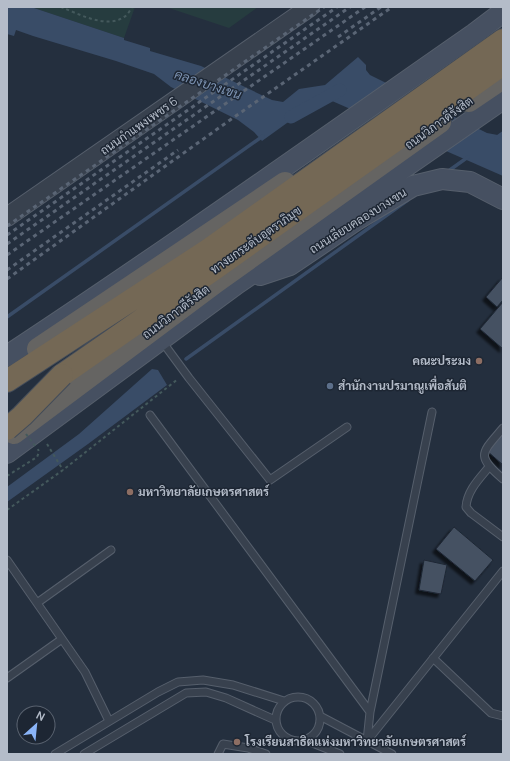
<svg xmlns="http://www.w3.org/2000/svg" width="510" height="761" viewBox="0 0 510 761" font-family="Manrope,Sarabun,sans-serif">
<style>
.green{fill:#263c3f}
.water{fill:#394c67}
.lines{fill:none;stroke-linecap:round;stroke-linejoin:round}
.stream{stroke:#394c67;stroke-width:3.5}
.canal{stroke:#394c67;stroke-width:13}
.building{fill:#455162;stroke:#1f2835;filter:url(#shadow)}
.service-casing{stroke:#565f6c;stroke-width:9}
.tertiary-casing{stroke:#565f6c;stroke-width:20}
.secondary-casing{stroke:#565f6c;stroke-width:22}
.trunk-casing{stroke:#434c59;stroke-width:24}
.motorway-casing{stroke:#434c59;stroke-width:24}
.path{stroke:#44595c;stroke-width:2;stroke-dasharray:3 3;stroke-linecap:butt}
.service{stroke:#38414e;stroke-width:7}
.tertiary{stroke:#38414e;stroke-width:18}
.secondary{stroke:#465061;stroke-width:20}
.trunk{stroke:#656462;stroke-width:22}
.motorway{stroke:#746855;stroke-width:22}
.rail{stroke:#5a6575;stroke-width:3;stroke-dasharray:4 4;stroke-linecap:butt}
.motorway-bridge-casing{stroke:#434c59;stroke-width:24;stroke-linecap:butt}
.path-bridge{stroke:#44595c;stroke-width:2;stroke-dasharray:3 3;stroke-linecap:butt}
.motorway-bridge{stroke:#746855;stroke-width:22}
.education-dot{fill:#8d6e63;stroke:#1d2633;stroke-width:1.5}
.service-dot{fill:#5c6f8a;stroke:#1d2633;stroke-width:1.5}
.labels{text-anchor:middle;stroke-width:3;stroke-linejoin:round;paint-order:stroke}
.street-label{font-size:12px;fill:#b4bcc9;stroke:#1d2633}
.poi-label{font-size:12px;font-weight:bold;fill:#b4bcc9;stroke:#1d2633;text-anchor:start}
.water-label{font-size:13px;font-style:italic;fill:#7c92b1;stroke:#1d2633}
</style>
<defs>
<filter id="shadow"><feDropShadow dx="-3.5" dy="3.5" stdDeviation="1" flood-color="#0009"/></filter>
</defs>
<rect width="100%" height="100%" fill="#242f3e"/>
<path class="green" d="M31 7H135L124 38Z
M166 7H258L229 28Z"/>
<path class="water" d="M7 7H31L124 38V40L150 48V51L201 66 272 100 283 102 299 89 325 85 358 57 366 65V70L370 75 487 133 503 136V176L323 97 262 141 254 132 238 120 171 87 154 74 116 61 33 36 16 30 14 36 7 34Z
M152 369 158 370 167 385 88 444 7 502V487L79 434Z"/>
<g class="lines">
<path class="stream" d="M496 138 503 133
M447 172 468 157
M7 317 263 136
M186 359 408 200"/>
<path class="canal" d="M291 117 340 90"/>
</g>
<path class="building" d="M503 277V300L497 307 486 297Z
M503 302V349L480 329Z
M503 431V465L486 450Z
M454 527 493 560 475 581 436 549Z
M424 560 447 565 441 594 419 590Z"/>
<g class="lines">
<defs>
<path id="service" d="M161 340 189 378 270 480 347 427
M150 415 370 712 367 741 503 571
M503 428C482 453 475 455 503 479
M489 467C479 479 467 491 466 507L471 513 503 537
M7 560 85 672 109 721
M37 603 111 550
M433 658 491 713 503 716
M7 678 62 639
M276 719a22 22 0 1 1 44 0a22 22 0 1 1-44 0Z
M370 712 432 412
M320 716 392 754
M305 740 340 754
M55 754 158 692 178 682 203 680 233 685 284 701
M84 754 186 693 206 692 226 698 275 720
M218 754 223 744 248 748 266 754"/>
<path id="tertiary" d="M7 217 310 7"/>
<path id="secondary" d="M260 275 290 265 358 219 413 186 442 179 470 182 503 199
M7 356C165 252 319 142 474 34L503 12
M7 453 238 283 503 99"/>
<path id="trunk" d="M469 101 503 78
M38 349 285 183
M14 433 216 282 440 122"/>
<path id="motorway" d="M62 375 213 270 503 64
M7 381 208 250 503 40"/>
</defs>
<use href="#service" class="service-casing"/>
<use href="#tertiary" class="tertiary-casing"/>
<use href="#secondary" class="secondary-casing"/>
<use href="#trunk" class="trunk-casing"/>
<use href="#motorway" class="motorway-casing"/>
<path class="path" d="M61 7C79 14 106 29 124 17 128 15 130 10 132 7
M47 444 63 470
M7 476 37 457 39 452 38 449
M7 510 63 470 178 379"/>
<use href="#service" class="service"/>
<use href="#tertiary" class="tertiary"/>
<use href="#secondary" class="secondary"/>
<use href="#trunk" class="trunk"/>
<use href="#motorway" class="motorway"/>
<path class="rail" d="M338 37 381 7
M7 226 324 7
M7 235 337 7
M7 244 350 7
M7 255 365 7
M7 270 178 150
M7 279 230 120 392 7"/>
<defs>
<path id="motorway-bridge" d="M7 429 22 416 62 375"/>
</defs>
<use href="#motorway-bridge" class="motorway-bridge-casing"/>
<path class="path-bridge" d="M26 434 36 447"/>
<use href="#motorway-bridge" class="motorway-bridge"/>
</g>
<g class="education-dot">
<circle cx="479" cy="361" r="4"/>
<circle cx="130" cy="492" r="4"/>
<circle cx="237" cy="742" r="4"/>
</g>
<circle class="service-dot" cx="330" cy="386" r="4"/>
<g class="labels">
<g class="street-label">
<text transform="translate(439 123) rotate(-36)" y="4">ถนนวิภาวดีรังสิต</text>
<text transform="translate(139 126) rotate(-35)" y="4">ถนนกำแพงเพชร 6</text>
<text transform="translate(358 221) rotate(-32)" y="4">ถนนเลียบคลองบางเขน</text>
<text transform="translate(256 240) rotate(-35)" y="4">ทางยกระดับอุตราภิมุข</text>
<text transform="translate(176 312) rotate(-37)" y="4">ถนนวิภาวดีรังสิต</text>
</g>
<g class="poi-label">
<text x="471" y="365" text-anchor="end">คณะประมง</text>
<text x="338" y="390">สำนักงานปรมาณูเพื่อสันติ</text>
<text x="138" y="496">มหาวิทยาลัยเกษตรศาสตร์</text>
<text x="245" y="746">โรงเรียนสาธิตแห่งมหาวิทยาลัยเกษตรศาสตร์</text>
</g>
<g class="water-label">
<text transform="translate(208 84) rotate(18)" y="5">คลองบางเขน</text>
</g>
</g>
<rect width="510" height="761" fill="none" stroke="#b4bcc9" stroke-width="16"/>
<g transform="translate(36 725) rotate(27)"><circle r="19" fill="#1d2633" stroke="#59626f"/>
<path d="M0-3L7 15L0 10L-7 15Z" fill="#8ab4f8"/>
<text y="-6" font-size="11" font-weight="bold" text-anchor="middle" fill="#b4bcc9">N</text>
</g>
</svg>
